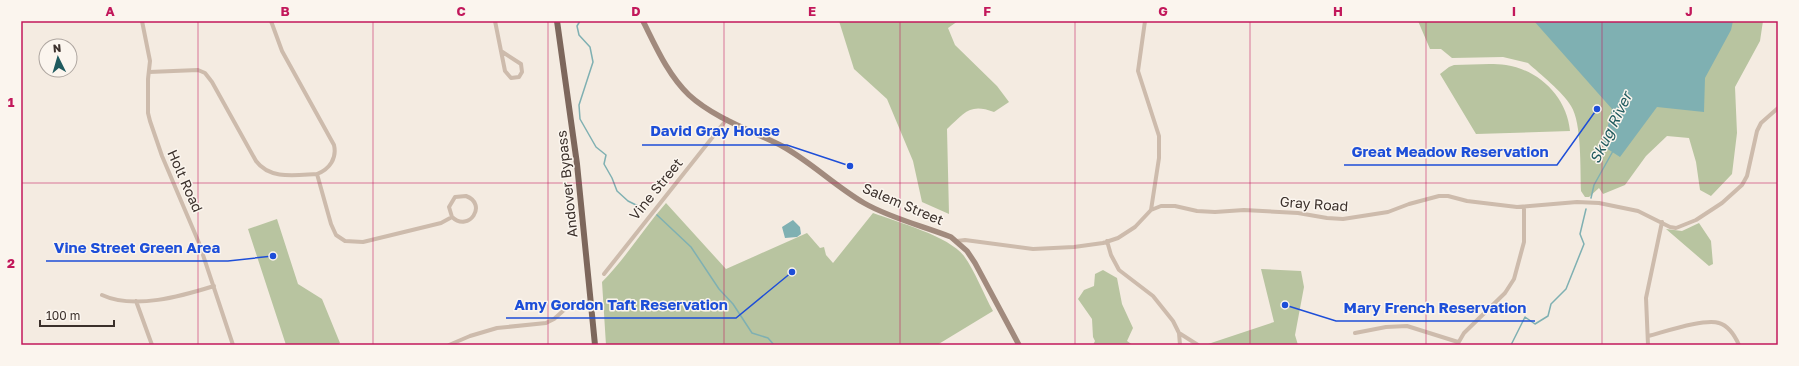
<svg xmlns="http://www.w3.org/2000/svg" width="1799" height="366" viewBox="0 0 1799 366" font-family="'Golos Text',sans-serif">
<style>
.green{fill:#b8c4a0}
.water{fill:#7fb0b2}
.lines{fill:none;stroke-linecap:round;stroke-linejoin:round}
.stream{stroke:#7fb0b2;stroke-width:1.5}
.street{stroke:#cdbbac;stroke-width:4}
.secondary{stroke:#a18a7d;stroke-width:5.5}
.primary{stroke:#7d675c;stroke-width:6}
.grid{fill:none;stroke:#c2185b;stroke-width:1;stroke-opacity:0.55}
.labels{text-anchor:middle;stroke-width:3;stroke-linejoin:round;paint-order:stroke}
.street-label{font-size:14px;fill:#3b302b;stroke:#fbf5ee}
.water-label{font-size:15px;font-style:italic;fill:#1f5a5e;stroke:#fbf5ee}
.leader{fill:none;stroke:#1d4ed8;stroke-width:1.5}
.callout-dot{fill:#1d4ed8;stroke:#fbf5ee;stroke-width:1.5}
.callout-label{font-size:15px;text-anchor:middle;font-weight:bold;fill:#1d4ed8;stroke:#fbf5ee;stroke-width:3;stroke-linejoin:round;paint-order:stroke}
.neatline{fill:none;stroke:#c2185b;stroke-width:1.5}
.grid-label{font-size:13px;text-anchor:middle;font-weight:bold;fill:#c2185b}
</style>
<rect width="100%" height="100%" fill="#f4ebe1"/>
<path class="green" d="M839 21H958L948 28 955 45 997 86 1009 102 994 112C969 103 965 113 947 129L949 214 922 202 913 161 887 99 854 69Z
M1418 21H1763L1760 41 1735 87 1737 133 1732 174 1711 196 1700 190 1696 162 1689 138 1667 136 1646 156 1625 185 1603 194 1599 188 1589 197H1585L1581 191C1580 170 1582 123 1571 106 1563 92 1540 74 1528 63L1503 57 1452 58 1441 49H1430Z
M1454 65C1471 65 1490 63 1506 65 1539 70 1567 97 1570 131L1476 134 1440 74 1449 67Z
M666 203 726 269 807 233 820 248 824 247 826 255 833 263 873 213C897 222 949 236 964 256 975 271 984 295 993 311L937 345H606L602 282C626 258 643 229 666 203Z
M277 219 298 284 322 299 340 343 337 345H286L248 229Z
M1699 223 1711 241 1713 264 1709 266 1666 229 1682 231Z
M1261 269 1301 271 1304 287 1295 335 1298 345H1205L1274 322Z
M1103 270 1117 278 1122 304 1133 328 1127 341 1133 345H1093L1095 341 1093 337 1092 319 1078 299 1084 290 1094 286 1095 274Z"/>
<path class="water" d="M1534 21H1733L1731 30 1705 78 1704 112 1657 107 1620 157 1603 146 1612 109Z
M793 220 800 227 801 234 797 237 785 238 782 227Z"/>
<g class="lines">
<path class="stream" d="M580 21 577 26 579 35 590 47 593 62 579 105 580 119 596 147 606 155 604 164 612 178 617 191 628 201 646 210
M1591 198 1594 185 1613 151
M657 215 691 247 719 289 733 304 752 333 768 338 774 345
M1511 345 1525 317 1535 324 1548 316 1551 304 1566 289 1584 244 1580 234 1586 209"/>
<path class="street" d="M142 21 150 61 148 79V113L150 121 162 156 199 243 233 345
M495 21 505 71 511 78 519 77 522 72 521 64 501 51
M1145 21 1138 71 1159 136V158L1151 210
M149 72 198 70 205 73 212 82 256 161C270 180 296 175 317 174 330 169 337 158 334 145L282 51 271 21
M317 174 331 224 336 235 345 241 363 242 441 223 452 217 449 207 455 197 466 196C488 204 469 233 452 217
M957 241 965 240 1033 249 1074 247 1103 243 1118 238 1135 227 1151 210 1161 206H1175L1197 211 1215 212 1244 210 1298 213 1327 218 1343 219 1388 212 1409 204 1439 196H1448L1467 201 1517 207 1577 202 1599 203 1638 211 1670 227 1676 228 1696 220 1722 203 1742 185 1747 176 1757 131 1761 123 1778 108
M1107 241 1111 255 1119 270 1153 296 1173 321 1179 333 1180 345
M604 274 727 119
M102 295C134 310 182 296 214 286
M136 301 152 345
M1179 333 1198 345
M1355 333 1386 327 1407 326 1458 342
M1648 336C1664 332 1705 318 1719 323 1729 326 1735 336 1739 345
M449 345 470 336 497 328 546 323 554 319 573 302
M1457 345 1464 333 1505 293 1514 279 1524 242V207
M1648 345 1646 298 1662 222"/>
<path class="secondary" d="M643 21C656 47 668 75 689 95 714 118 752 131 782 146 811 162 835 186 864 203 890 218 923 226 951 237L967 251 975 263 1019 345"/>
<path class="primary" d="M557 21 577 164 595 345"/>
</g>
<path class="grid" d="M198 21V345M373 21V345M548 21V345M724 21V345M900 21V345M1075 21V345M1250 21V345M1426 21V345M1602 21V345M21 183H1778"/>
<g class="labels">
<g class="street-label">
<text transform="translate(185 181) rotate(66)" y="5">Holt Road</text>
<text transform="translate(567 184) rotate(-96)" y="5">Andover Bypass</text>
<text transform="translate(656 189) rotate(-51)" y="5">Vine Street</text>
<text transform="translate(903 204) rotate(23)" y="5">Salem Street</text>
<text transform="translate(1314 204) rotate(4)" y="5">Gray Road</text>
</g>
<g class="water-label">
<text transform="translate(1611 128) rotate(-64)" y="5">Skug River</text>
</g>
</g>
<path class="leader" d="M850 166L787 145H642M1597 109L1557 165H1344M273 256L228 261H46M792 272L736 318H506M1285 305L1336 321H1535"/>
<g class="callout-dot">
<circle cx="850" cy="166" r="4"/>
<circle cx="1597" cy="109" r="4"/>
<circle cx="273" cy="256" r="4"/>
<circle cx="792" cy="272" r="4"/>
<circle cx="1285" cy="305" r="4"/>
</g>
<g class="callout-label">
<text x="715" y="136">David Gray House</text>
<text x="1450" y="157">Great Meadow Reservation</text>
<text x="137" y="253">Vine Street Green Area</text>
<text x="621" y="310">Amy Gordon Taft Reservation</text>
<text x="1435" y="313">Mary French Reservation</text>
</g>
<rect width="1799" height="366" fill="none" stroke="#fbf5ee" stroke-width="44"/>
<g transform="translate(58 58) rotate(355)"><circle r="19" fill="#fbf5ee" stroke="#aea6a0"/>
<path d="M0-3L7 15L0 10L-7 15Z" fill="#1f5a5e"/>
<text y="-6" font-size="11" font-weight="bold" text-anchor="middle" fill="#3b302b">N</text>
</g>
<path d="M40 320v6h74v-6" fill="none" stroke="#3b302b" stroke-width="2"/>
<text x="46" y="320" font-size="12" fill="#3b302b" stroke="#fbf5ee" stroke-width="3" paint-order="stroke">100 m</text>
<rect x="22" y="22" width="1755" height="322" class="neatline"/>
<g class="grid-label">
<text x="110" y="16">A</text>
<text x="285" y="16">B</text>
<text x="461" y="16">C</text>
<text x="636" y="16">D</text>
<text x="812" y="16">E</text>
<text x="987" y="16">F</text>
<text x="1163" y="16">G</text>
<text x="1338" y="16">H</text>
<text x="1514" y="16">I</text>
<text x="1689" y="16">J</text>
<text x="11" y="107">1</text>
<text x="11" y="268">2</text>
</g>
</svg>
